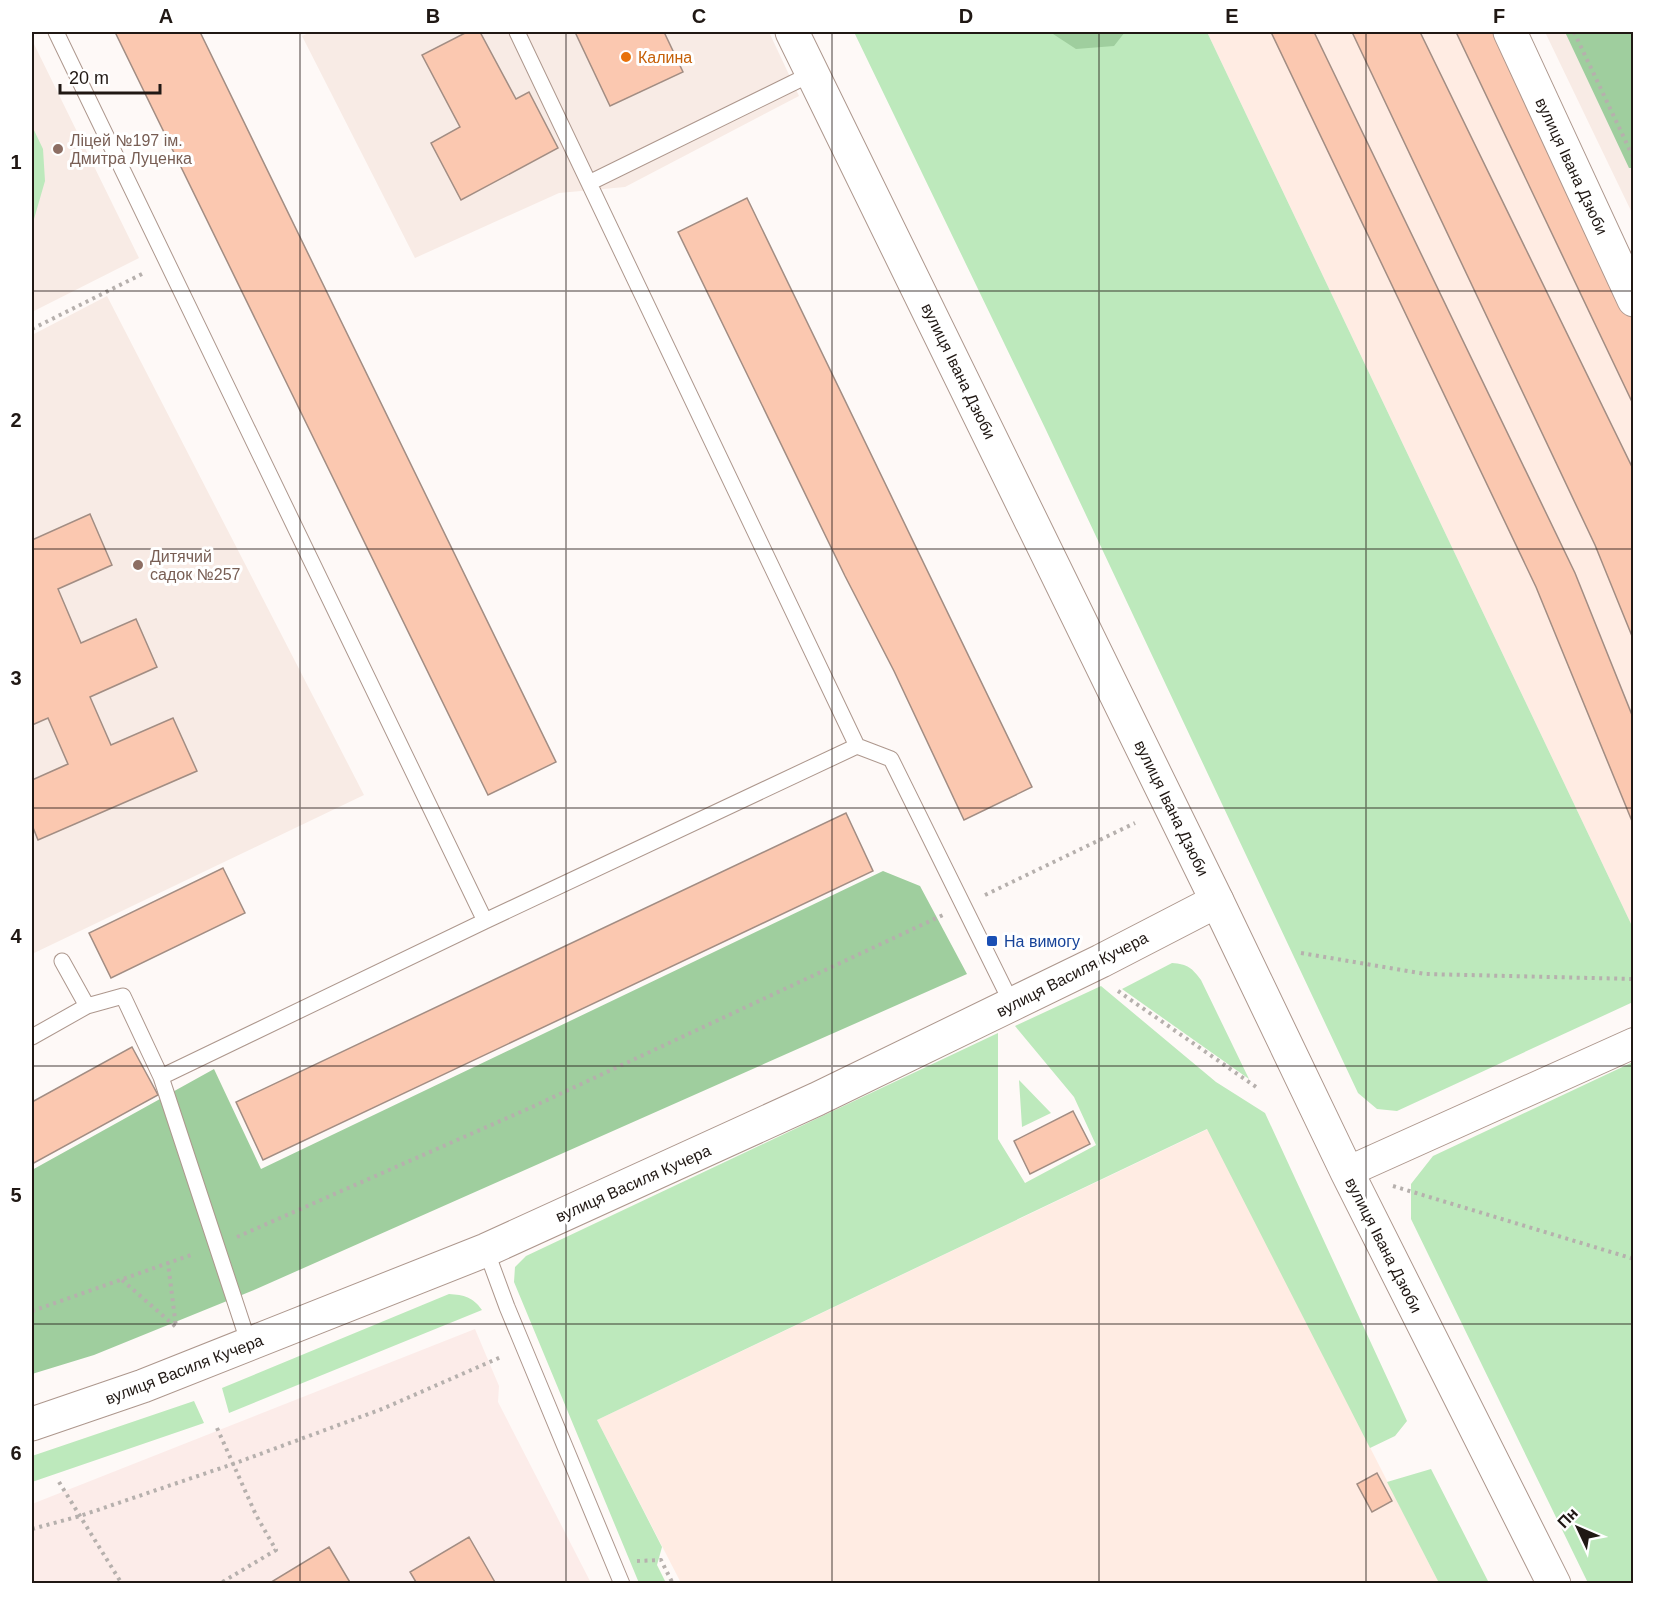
<svg xmlns="http://www.w3.org/2000/svg" width="1665" height="1615" viewBox="0 0 1665 1615" font-family="Arial,sans-serif">
<style>
.built{fill:#f8ebe5}
.industrial{fill:#ffece3}
.medical{fill:#fcece9}
.green{fill:#bde9bc}
.forest{fill:#9fce9e}
.building{fill:#fbc8b0;stroke:#a28d83;stroke-width:1.5}
.lines{fill:none;stroke-linecap:round;stroke-linejoin:round}
.service-casing{stroke:#ad978d;stroke-width:17}
.minor-casing{stroke:#ad978d;stroke-width:32}
.tertiary-casing{stroke:#ad978d;stroke-width:35}
.secondary-casing{stroke:#ad978d;stroke-width:35}
.path{stroke:#b6b0ad;stroke-width:4;stroke-dasharray:3 4.5;stroke-linecap:butt}
.service{stroke:#fff;stroke-width:15}
.minor{stroke:#fff;stroke-width:30}
.tertiary{stroke:#fff;stroke-width:33}
.secondary{stroke:#fff;stroke-width:33}
.grid{fill:none;stroke:#201814;stroke-width:1.5;stroke-opacity:0.55}
.food-dot{fill:#e8710a;stroke:#fff;stroke-width:2}
.education-dot{fill:#8d6e63;stroke:#fff;stroke-width:2}
.transit-dot{fill:#1a4fb4;stroke:#fff;stroke-width:2}
.labels{text-anchor:middle;stroke-width:6;stroke-linejoin:round;paint-order:stroke}
.food-label{font-size:16px;fill:#c56008;stroke:#fff;text-anchor:start}
.education-label{font-size:16px;fill:#785e54;stroke:#fff;text-anchor:start}
.street-label{font-size:16px;fill:#201814;stroke:#fff}
.transit-label{font-size:16px;fill:#164399;stroke:#fff;text-anchor:start}
.neatline{fill:none;stroke:#201814;stroke-width:2}
.grid-label{font-size:20px;text-anchor:middle;font-weight:bold;fill:#201814}
</style>
<rect width="100%" height="100%" fill="#fef9f7"/>
<path class="built" d="M311 32H769L799 96 625 187 559 193 415 258 302 36Z
M1545 32H1633V215Z
M32 40 139 258 32 312Z
M107 296 364 795 32 954V335Z"/>
<path class="industrial" d="M1207 32H1508L1633 310V928Z
M1208 1129 1439 1583H681L597 1420Z"/>
<path class="medical" d="M475 1329 499 1386 498 1402 591 1583 32 1584V1504Z"/>
<path class="green" d="M854 32H1207L1633 928V1002L1397 1111 1377 1109 1358 1093 1046 430Z
M32 126 43 149 45 181 34 219 32 223Z
M1172 963C1188 964 1192 968 1201 980L1249 1079 1122 989Z
M1101 986 1216 1082 1265 1113 1407 1421 1395 1436 1370 1448 1207 1129 597 1420 662 1547 657 1565 666 1583H639L514 1282 515 1267 526 1256 998 1033V1139L1025 1183 1096 1145 1074 1097 1015 1026Z
M1633 1062V1583H1588L1411 1219V1184L1433 1156Z
M1019 1080 1051 1113 1022 1127Z
M449 1294C464 1295 473 1297 482 1310L229 1413 222 1388Z
M194 1401 204 1423 32 1482V1456Z
M1431 1469 1489 1583H1439L1387 1482Z"/>
<path class="forest" d="M1050 32H1125L1114 46 1076 49Z
M1565 32H1633V168H1629Z
M883 871 920 886 967 974 254 1290 94 1355 32 1374V1170L214 1069 261 1169Z"/>
<path class="building" d="M115 32H200L556 762 488 795Z
M467 32H480L516 99 529 92 558 148 461 200 431 143 460 127 422 55Z
M575 32H664L683 72 610 106Z
M1271 32H1314L1575 573 1634 720V826L1536 587Z
M1352 32H1420L1634 471V641L1595 545Z
M1456 32H1501L1634 321V406Z
M747 198 1032 787 964 820 894 671 845 576 678 232Z
M90 514 112 565 58 589 81 643 136 619 157 667 90 697 111 745 173 718 197 771 38 840 32 825V780L68 764 48 718 32 725V540Z
M846 813 873 871 263 1160 236 1102Z
M223 868 245 913 111 978 89 933Z
M132 1047 158 1095 32 1164V1102Z
M1073 1111 1090 1144 1030 1174 1014 1141Z
M1377 1473 1392 1501 1372 1512 1357 1484Z
M469 1537 496 1584H413L416 1582 410 1572Z
M329 1547 351 1584H268Z"/>
<g class="lines">
<defs>
<path id="service" d="M56 32 485 921
M517 32 857 746 891 759 1012 1004
M589 183 813 73
M62 961 87 1006
M32 1037 87 1006 123 996 161 1077 249 1344
M161 1077 485 921 857 746
M486 1250 507 1307 622 1584"/>
<path id="minor" d="M1347 1172 1634 1043"/>
<path id="tertiary" d="M32 1424 143 1386 486 1250 817 1099 1101 961 1217 901"/>
<path id="secondary" d="M792 32 1217 901 1347 1172 1554 1584
M1510 32 1634 300"/>
</defs>
<use href="#service" class="service-casing"/>
<use href="#minor" class="minor-casing"/>
<use href="#tertiary" class="tertiary-casing"/>
<use href="#secondary" class="secondary-casing"/>
<path class="path" d="M1574 32 1634 159
M32 329 146 272
M985 895 1135 823
M1301 953 1425 974 1634 979
M1118 991 1259 1089
M1393 1186 1634 1259
M237 1237 532 1107 943 915
M122 1280 176 1327 168 1263
M32 1311 194 1254
M217 1428 256 1515 276 1550 219 1584
M59 1482 122 1584
M32 1529 80 1516 233 1464 382 1409 501 1357
M637 1561 661 1560 673 1584"/>
<use href="#service" class="service"/>
<use href="#minor" class="minor"/>
<use href="#tertiary" class="tertiary"/>
<use href="#secondary" class="secondary"/>
</g>
<path class="grid" d="M300 32V1584M566 32V1584M832 32V1584M1099 32V1584M1366 32V1584M32 291H1634M32 549H1634M32 808H1634M32 1066H1634M32 1324H1634"/>
<circle class="food-dot" cx="626" cy="57" r="6"/>
<g class="education-dot">
<circle cx="58" cy="149" r="6"/>
<circle cx="138" cy="565" r="6"/>
</g>
<rect class="transit-dot" x="986" y="935" width="12" height="12" rx="3"/>
<g class="labels">
<g class="food-label">
<text x="638" y="63">Калина</text>
</g>
<g class="education-label">
<text x="70" y="146">Ліцей №197 ім.<tspan x="70" dy="18">Дмитра Луценка</tspan></text>
<text x="150" y="562">Дитячий<tspan x="150" dy="18">садок №257</tspan></text>
</g>
<g class="street-label">
<text transform="translate(1572 166) rotate(65)" y="6">вулиця Івана Дзюби</text>
<text transform="translate(959 371) rotate(64)" y="6">вулиця Івана Дзюби</text>
<text transform="translate(1172 808) rotate(64)" y="6">вулиця Івана Дзюби</text>
<text transform="translate(1072 974) rotate(-27)" y="6">вулиця Василя Кучера</text>
<text transform="translate(633 1183) rotate(-24)" y="6">вулиця Василя Кучера</text>
<text transform="translate(1384 1245) rotate(63)" y="6">вулиця Івана Дзюби</text>
<text transform="translate(184 1369) rotate(-21)" y="6">вулиця Василя Кучера</text>
</g>
<g class="transit-label">
<text x="1004" y="947">На вимогу</text>
</g>
</g>
<rect width="1665" height="1615" fill="none" stroke="#ffffff" stroke-width="66"/>
<g transform="translate(1578 1528) rotate(314)" stroke="#ffffff" stroke-width="4.5" paint-order="stroke">
<path d="M0-4.5L10 22L0 15L-10 22Z" fill="#201814"/>
<text y="-9" font-size="16" font-weight="bold" text-anchor="middle" fill="#201814">Пн</text>
</g>
<path d="M60 84v9h100v-9" fill="none" stroke="#201814" stroke-width="3"/>
<text x="69" y="84" font-size="18" fill="#201814" stroke="#ffffff" stroke-width="4.5" paint-order="stroke">20 m</text>
<rect x="33" y="33" width="1599" height="1549" class="neatline"/>
<g class="grid-label">
<text x="166" y="23">A</text>
<text x="433" y="23">B</text>
<text x="699" y="23">C</text>
<text x="966" y="23">D</text>
<text x="1232" y="23">E</text>
<text x="1499" y="23">F</text>
<text x="16" y="169">1</text>
<text x="16" y="427">2</text>
<text x="16" y="685">3</text>
<text x="16" y="943">4</text>
<text x="16" y="1202">5</text>
<text x="16" y="1460">6</text>
</g>
</svg>
